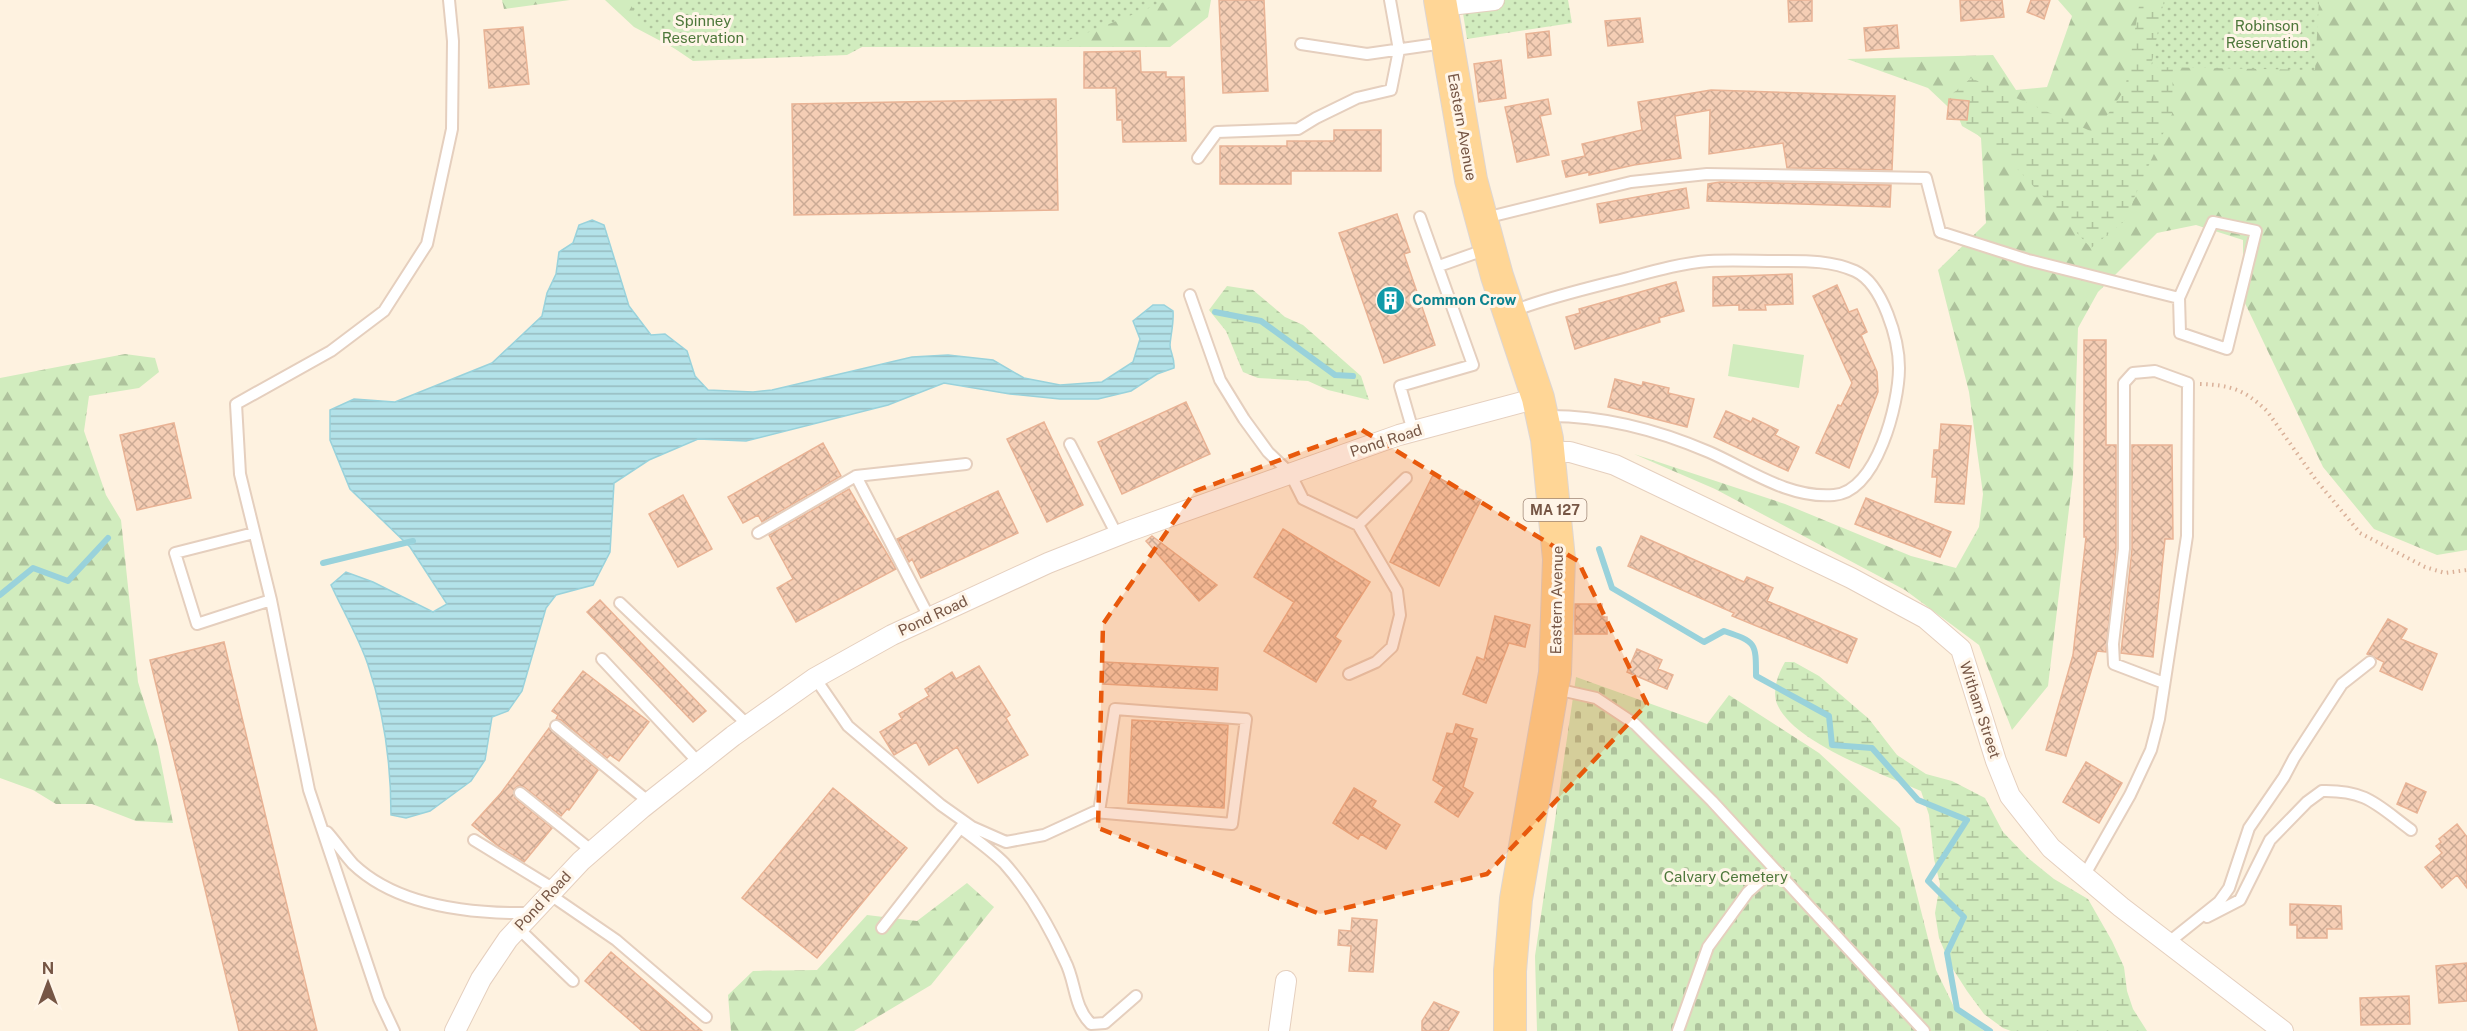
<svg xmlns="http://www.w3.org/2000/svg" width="2467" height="1031" viewBox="0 0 2467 1031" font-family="'Public Sans',sans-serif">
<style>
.forest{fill:url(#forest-firs)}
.wetland{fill:url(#wetland-marsh)}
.cemetery{fill:url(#cemetery-stones)}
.park{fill:url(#park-dots)}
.garden{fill:#d1ecbe}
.water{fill:url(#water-rules);stroke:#99d2db;stroke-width:1.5}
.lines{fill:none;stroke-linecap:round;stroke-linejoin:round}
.stream{stroke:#99d2db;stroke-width:6}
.building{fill:url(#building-cross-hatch);stroke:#e9b395;stroke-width:1.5}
.service-casing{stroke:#e5cfbe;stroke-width:14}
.minor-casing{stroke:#e5cfbe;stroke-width:22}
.primary-casing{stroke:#ded6d2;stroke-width:34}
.path{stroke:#dab199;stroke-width:4;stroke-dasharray:1.5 4.5;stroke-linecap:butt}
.service{stroke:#fff;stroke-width:10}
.minor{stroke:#fff;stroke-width:20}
.primary{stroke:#ffd696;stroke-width:32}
.marked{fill:#e8590c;fill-opacity:0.2;stroke:#e8590c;stroke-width:4.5;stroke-dasharray:12 8;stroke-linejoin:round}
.labels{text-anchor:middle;stroke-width:6;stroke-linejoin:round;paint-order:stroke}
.shield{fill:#fff5e8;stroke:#9f8676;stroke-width:1.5}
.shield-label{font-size:14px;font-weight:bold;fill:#765645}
.park-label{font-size:15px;fill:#4d773a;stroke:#fff5e8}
.street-label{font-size:15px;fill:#765645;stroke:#fff5e8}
.culture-label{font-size:15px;font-weight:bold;fill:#0d838f;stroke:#fff5e8;text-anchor:start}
</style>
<defs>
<pattern id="forest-firs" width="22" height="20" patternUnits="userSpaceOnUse" patternTransform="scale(1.5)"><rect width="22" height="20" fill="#d1ecbe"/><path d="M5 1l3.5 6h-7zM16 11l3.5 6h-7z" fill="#aec29c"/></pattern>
<pattern id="wetland-marsh" width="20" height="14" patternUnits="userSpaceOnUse" patternTransform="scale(1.5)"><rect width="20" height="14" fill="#d1ecbe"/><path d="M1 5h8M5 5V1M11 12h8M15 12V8" fill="none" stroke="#aec29c"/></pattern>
<pattern id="cemetery-stones" width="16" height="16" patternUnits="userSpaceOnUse" patternTransform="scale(1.5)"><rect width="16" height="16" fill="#d1ecbe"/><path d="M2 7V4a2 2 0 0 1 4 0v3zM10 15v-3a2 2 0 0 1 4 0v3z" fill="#aec29c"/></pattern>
<pattern id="park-dots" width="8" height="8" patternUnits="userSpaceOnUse" patternTransform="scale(1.5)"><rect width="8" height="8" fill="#d1ecbe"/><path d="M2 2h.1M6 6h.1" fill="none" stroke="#aec29c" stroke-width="1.8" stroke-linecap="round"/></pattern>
<pattern id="water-rules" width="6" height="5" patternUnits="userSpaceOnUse" patternTransform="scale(1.5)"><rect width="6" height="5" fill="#b3e2e9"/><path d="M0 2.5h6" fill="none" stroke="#96babf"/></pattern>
<pattern id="building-cross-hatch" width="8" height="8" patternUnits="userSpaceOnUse" patternTransform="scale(1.5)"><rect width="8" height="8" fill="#f5ceb5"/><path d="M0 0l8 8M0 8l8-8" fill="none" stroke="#cbaa95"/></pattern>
</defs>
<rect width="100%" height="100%" fill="#fef2e0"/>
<path class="forest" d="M502 0H570L504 9Z
M605 0H1211L1208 17 1170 47H862L691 57 634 27Z
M2058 0H2467V550L2437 555 2374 529 2323 467 2243 299V240L2196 225 2157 233 2098 292 2078 328 2073 475 2048 686 2012 730 1979 645 1905 590 1715 489 1634 454 1785 504 1911 556 1956 568 1979 527 1983 494 1969 392 1938 270 1986 223 1981 138 1928 88 1847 59 1993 55 2016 90 2047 87 2072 16Z
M125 354 155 358 159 372 139 388 89 396 84 431 106 495 121 520 138 682 158 747 173 823 136 821 92 804H56L33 790 0 778V378Z
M967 883 994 907 931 985 854 1031H731L728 995 753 971 817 970 867 915 917 921Z"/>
<path class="wetland" d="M2140 0H2188L2173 59 2172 114 2134 198 2128 218 2091 248 1995 145 1962 126 1950 96 1971 78 2095 133 2125 89Z
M1227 286 1253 290 1285 317 1303 325 1361 376 1369 400 1328 390 1308 381 1258 378 1243 372 1226 331 1209 310Z
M1785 662H1794L1819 676 1869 719 1897 755 1926 774 1952 781 1985 798 2003 832 2028 858 2054 879 2088 899 2112 941 2124 967 2127 991 2133 1009 2147 1031H2011L2003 1028 1984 1014 1967 991 1951 966 1939 938 1935 913 1940 884 1934 859 1929 815 1921 791C1883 774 1796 744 1778 706 1771 692 1778 674 1785 662Z"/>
<path class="cemetery" d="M1576 677 1707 724 1729 695 1819 753 1900 828 1936 970 1954 1007 1984 1031H1537L1535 956Z"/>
<path class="park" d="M628 0H1169L1054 46 862 47 847 55 693 61 643 27Z
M1461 0H1568L1572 23 1467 39Z
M2164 0H2319L2315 70 2151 67Z"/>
<path class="garden" d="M1733 344 1804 355 1799 388 1728 376Z"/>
<path class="water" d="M592 220 604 225 629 306 651 335 665 334 687 351 695 376 708 390 753 392 772 390 912 357 948 355 993 360 1024 378 1060 385 1102 382 1133 362 1140 339 1133 321 1153 305H1164L1173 311C1174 323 1171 333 1170 345 1170 352 1175 358 1174 368L1157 374 1131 391 1098 399H1060L1010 394 944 383 888 405 746 441 698 439 649 460 614 483 610 552 593 585 556 595 546 608 522 691 508 711 492 717 485 760 471 781 430 811 406 818 391 815C391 765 384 713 368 665 359 638 343 611 331 585L346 572 373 582 433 612 447 604 410 547 350 489 330 440V410L354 399 395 402 492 363 542 316 547 293 556 274 559 252 573 243 579 225Z"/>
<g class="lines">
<path class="stream" d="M1215 312 1261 321 1335 375 1353 376
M1599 549 1612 588 1704 642 1724 631C1756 642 1756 642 1756 676L1829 716 1832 745 1872 748 1918 800 1967 820 1928 881 1964 917 1947 953 1957 1009 1990 1031
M323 563 413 541
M0 595 33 568 68 581 108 538"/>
</g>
<path class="building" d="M1219 0H1264L1268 91 1223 93Z
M1788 0H1812V21L1789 22Z
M1960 0H2002L2004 17 1961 21Z
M2031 0H2050L2044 19 2027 12Z
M1640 18 1643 42 1608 46 1605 21Z
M1897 25 1899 48 1866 51 1864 28Z
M523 27 529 84 489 88 484 30Z
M1549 31 1551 55 1528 58 1526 34Z
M1140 51 1141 72H1166V77H1184L1186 141 1123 142 1122 120H1117L1116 88H1084V52Z
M1501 60 1506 98 1479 102 1474 64Z
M1711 90 1895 96 1892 170 1787 168 1783 143 1709 154 1710 110 1675 116 1681 158 1634 165 1589 175V172L1566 177 1562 161 1585 156 1582 144 1642 130 1638 102Z
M1056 99 1058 210 794 215 792 104Z
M1548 99 1551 114 1540 116 1549 155 1517 162 1505 107Z
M1949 99 1969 101 1967 120 1947 119Z
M1334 130H1381V171H1291V184H1220V146H1287V141H1334Z
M1720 182 1891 185 1890 207 1707 201 1708 184Z
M1686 188 1689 208 1600 223 1597 204Z
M1397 214 1410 252 1404 254 1435 345 1384 363 1339 233Z
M1792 274 1793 304 1765 305 1766 310H1739V305L1713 306V277Z
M1676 282 1684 311 1659 318 1660 322 1575 349 1566 317 1580 313 1579 309Z
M1837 285 1849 312 1857 309 1867 332 1861 335 1877 372 1878 392 1849 468 1816 453 1838 405 1841 406 1852 383 1813 296Z
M2084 340H2106V445H2116V549L2106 652 2097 651 2066 756 2046 750 2073 655 2086 537H2084Z
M1615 379 1642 386 1643 382 1669 388 1668 393 1694 399 1687 427 1608 407Z
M1186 402 1210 454 1122 494 1098 442Z
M1726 411 1751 422 1753 418 1778 430 1775 435 1799 447 1788 471 1714 437Z
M1044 422 1083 505 1047 522 1007 439Z
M174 423 191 498 137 510 120 435Z
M1941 424 1971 426 1964 504 1935 502 1937 477H1932L1934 450H1939Z
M823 443 841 476 762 522 758 515 743 523 728 497Z
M2132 445H2172L2173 539H2165L2153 657 2121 653 2132 549Z
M1433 475 1481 500 1439 586 1390 562Z
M849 489 896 569 796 622 777 588 793 579 769 535Z
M998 491 1018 533 921 578 912 559 909 562 897 539Z
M683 495 712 549 678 567 649 514Z
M1866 498 1951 532 1940 557 1855 524Z
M1283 529 1370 582 1335 637 1341 641 1316 682 1264 651 1294 602 1254 577Z
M1152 536 1217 585 1199 601 1146 541Z
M1641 536 1744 582 1747 577 1773 588 1767 601 1857 639 1847 663 1732 616 1734 613 1628 566Z
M600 600 706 711 693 722 587 612Z
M1575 604H1602V617H1607V634H1575Z
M1495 616 1530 625 1525 647 1509 643 1486 703 1463 694 1477 657 1484 660Z
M2388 619 2407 629 2401 639 2437 654 2422 690 2380 671 2384 662 2367 654Z
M224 642 317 1031H239L150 660Z
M1637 649 1662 660 1658 669 1673 675 1667 689 1627 672Z
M1104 662 1218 668 1217 690 1103 684Z
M979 666 1010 715 1006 718 1028 755 978 783 957 747 929 765 916 742 894 755 880 732 902 719 899 714 929 696 925 689 952 672 956 679Z
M583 671 649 722 619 761 610 755 607 758 561 720 556 719 558 715 552 711Z
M1132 720 1228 725 1224 808 1128 803Z
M1456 724 1473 729 1470 737 1477 739 1463 787 1473 793 1458 817 1435 802 1444 787 1433 780 1447 733 1453 734Z
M549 728 598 770 569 810 567 809 561 816 524 787 518 786 514 789 515 798 552 828 524 862 498 846 472 825 501 793Z
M2086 762 2122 783 2099 823 2063 802Z
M2406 783 2426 792 2417 813 2397 804Z
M833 788 907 848 817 958 742 898Z
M1354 788 1376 801 1372 807 1400 825 1386 849 1361 834 1358 839 1333 823Z
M2457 824 2467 837V888L2457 875 2442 888 2425 867 2442 853 2436 846 2441 842 2439 839Z
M2290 904 2341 906 2342 929H2327V938H2297V925H2290Z
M1352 918 1377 920 1373 972 1349 971 1351 946 1338 945 1339 930 1351 931Z
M611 952 702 1031H642L585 981Z
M2467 963V1001L2439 1003 2436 966Z
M2409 996 2410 1024 2361 1025 2360 998Z
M1434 1002 1459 1012 1448 1031H1422V1021Z"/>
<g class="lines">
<defs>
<path id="service" d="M1301 44 1367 54 1444 43
M1198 158 1217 132 1298 129 1316 118 1357 98 1391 90 1399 50 1390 0
M1485 218 1631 182 1707 174 1926 178 1940 232 2028 260 2179 298
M2213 222 2256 231 2227 349 2180 333 2179 298Z
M1439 266 1487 249
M1190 295 1220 380 1244 419 1268 452 1290 473 1303 499 1358 525 1406 478
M1513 311C1549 297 1589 288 1628 278 1654 271 1682 263 1709 261 1732 260 1755 261 1778 261 1804 261 1830 260 1855 271 1883 284 1899 340 1899 368 1899 403 1877 492 1834 495 1789 499 1748 469 1709 452 1658 430 1600 415 1544 416
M1413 431 1400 386 1473 365 1420 217
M1070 444 1117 535
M856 476 966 464
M254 533 175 553 197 624 271 600
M758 533 856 476 929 617
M620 603 748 725
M602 659 699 763
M1349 674 1376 662 1392 647 1400 615 1397 591 1358 525
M815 678 848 726 941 805 972 827 1006 842 1044 835 1094 812 1232 824 1246 719 1115 709 1099 812
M1556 689 1596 698 1635 724 1712 801 1924 1031
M556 726 649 802
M520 793 592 851
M961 828C975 839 991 850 1004 863 1030 892 1049 926 1065 961 1076 982 1073 1006 1091 1024L1105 1023 1136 996
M327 832C336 842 344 854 353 864 398 907 472 914 531 913
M474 840 554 889
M2084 876 2130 795 2151 750 2159 719 2187 536 2188 383 2155 371 2133 373 2124 383V549L2113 644 2114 664 2164 683
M549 894 616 940 706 1017
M2207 917 2240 900 2270 840 2307 802 2322 791C2367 790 2377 805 2411 830
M518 928 573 981
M882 928 965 822
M2169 942 2219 902 2229 888 2249 828 2284 777 2294 758 2342 684 2370 662
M394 1031 379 999 309 790 271 600 240 474 236 404 331 351 384 311 427 244 452 129 453 41 449 0
M1678 1031 1708 947 1748 892 1774 869"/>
<path id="minor" d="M1441 6 1494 0
M1549 452H1570L1615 465 1851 578 1925 618 1961 649 1996 761 2010 796 2051 848 2121 907 2283 1031
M455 1031 481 979 508 939 581 861 642 808 733 736 815 678 892 635 1048 563 1129 531 1399 435 1538 398
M1279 1031 1286 981"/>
<path id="primary" d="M1440 0 1471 180 1497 276 1538 398 1547 439 1559 559 1555 673 1516 899 1510 971V1031"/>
</defs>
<use href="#service" class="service-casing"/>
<use href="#minor" class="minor-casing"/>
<use href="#primary" class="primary-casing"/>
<path class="path" d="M2200 384C2231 385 2245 390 2267 411L2316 480 2360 533 2425 567 2445 573 2467 570"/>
<use href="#service" class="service"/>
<use href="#minor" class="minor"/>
<use href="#primary" class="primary"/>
</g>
<path class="marked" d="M1362 430 1578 561 1647 704 1487 874 1320 914 1098 828 1103 624 1195 491Z"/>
<defs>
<symbol id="building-disc" viewBox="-11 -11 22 22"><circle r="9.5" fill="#0f9aa8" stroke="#fff5e8"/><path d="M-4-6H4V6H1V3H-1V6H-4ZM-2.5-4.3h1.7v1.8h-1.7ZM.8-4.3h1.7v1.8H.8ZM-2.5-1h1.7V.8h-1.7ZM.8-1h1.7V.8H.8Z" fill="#fff"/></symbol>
</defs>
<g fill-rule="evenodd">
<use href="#building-disc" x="1374" y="284" width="33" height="33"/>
</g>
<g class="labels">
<rect class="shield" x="1523.5" y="499" width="63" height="22" rx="4.5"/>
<g class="shield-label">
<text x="1555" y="515">MA 127</text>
</g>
<g class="park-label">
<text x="703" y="26">Spinney<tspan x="703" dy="17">Reservation</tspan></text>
<text x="2267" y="31">Robinson<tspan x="2267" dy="17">Reservation</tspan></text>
<text x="1726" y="882">Calvary Cemetery</text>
</g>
<g class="street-label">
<text transform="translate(1462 127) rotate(80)" y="5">Eastern Avenue</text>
<text transform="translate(1386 441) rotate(-18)" y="5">Pond Road</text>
<text transform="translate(1557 600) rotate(-89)" y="5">Eastern Avenue</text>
<text transform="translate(933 616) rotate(-25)" y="5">Pond Road</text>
<text transform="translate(1980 710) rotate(72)" y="5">Witham Street</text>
<text transform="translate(543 901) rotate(-47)" y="5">Pond Road</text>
</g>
<g class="culture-label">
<text x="1412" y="305">Common Crow</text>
</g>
</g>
<g transform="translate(48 983)" stroke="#fff5e8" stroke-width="4.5" paint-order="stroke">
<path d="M0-4.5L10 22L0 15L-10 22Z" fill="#765645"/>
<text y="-9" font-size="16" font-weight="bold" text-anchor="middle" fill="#765645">N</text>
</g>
</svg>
